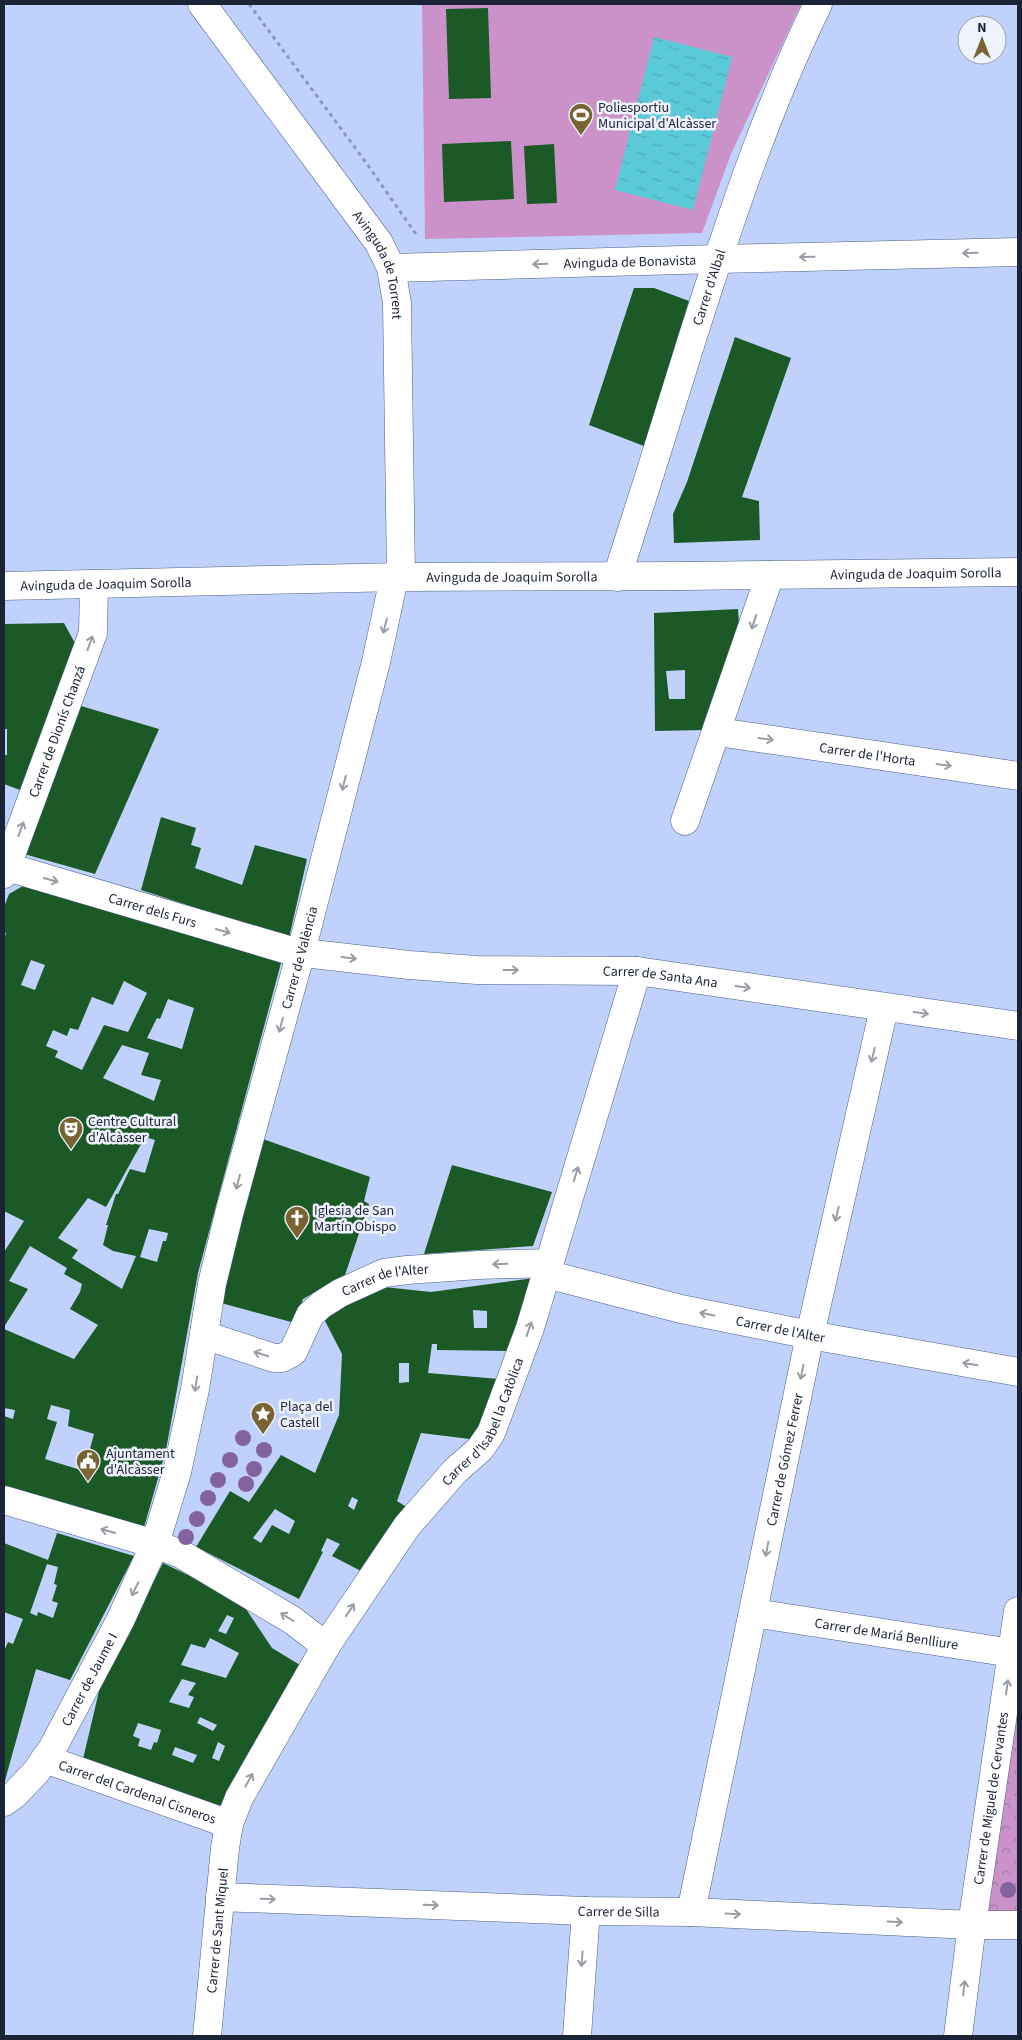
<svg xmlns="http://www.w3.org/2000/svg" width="1022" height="2040" viewBox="0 0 1022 2040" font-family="'Source Sans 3',sans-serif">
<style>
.forest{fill:url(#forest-crowns)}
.pitch{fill:#cb92ca}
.water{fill:url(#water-ripples)}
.building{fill:#1b5927;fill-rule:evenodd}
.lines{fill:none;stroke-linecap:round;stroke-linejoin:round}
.minor-casing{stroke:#4c5e8b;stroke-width:29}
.path{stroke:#8a99bb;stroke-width:3;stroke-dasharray:4 4;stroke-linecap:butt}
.minor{stroke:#fff;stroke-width:28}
.tree{fill:#82639e}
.oneway{stroke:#989ca5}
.labels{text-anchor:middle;stroke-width:5;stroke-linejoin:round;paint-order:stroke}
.poi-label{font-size:14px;fill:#1b2336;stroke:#eef3fd;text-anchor:start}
.street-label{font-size:14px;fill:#1b2336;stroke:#eef3fd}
</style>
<defs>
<pattern id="forest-crowns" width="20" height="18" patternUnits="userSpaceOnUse" patternTransform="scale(1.25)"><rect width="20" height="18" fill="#cb92ca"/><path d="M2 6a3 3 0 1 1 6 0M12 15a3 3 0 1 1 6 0" fill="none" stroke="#a477a5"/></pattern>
<pattern id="water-ripples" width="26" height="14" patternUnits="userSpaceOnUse" patternTransform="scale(1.25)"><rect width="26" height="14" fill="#5ac9d8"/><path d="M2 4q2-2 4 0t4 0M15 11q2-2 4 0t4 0" fill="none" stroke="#4eacba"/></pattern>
</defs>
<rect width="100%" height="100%" fill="#c0d2fb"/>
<path class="forest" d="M1018 1692V1912L982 1911Z"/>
<path class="pitch" d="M422 4H801L731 154 702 233 425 239Z"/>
<path class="water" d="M654 37 732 57 693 210 615 190Z"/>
<path class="building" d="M488 8 491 98 449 99 446 9Z
M511 141 514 199 444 202 442 144Z
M554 144 557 203 527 204 524 146Z
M634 288H654L689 301 644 446 589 425Z
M735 337 791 358 742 497 759 501 760 540 674 543 673 514 687 482Z
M738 609 739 624 704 730 655 731 654 613ZM685 670V699H669L666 671Z
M64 623 77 647 20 790 4 784V755H7V729H5L4 708V624Z
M81 706 159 729 95 874 24 854Z
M161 817 196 828 191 845 201 848 195 868 242 885 255 845 307 859 289 938 141 890Z
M28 883 281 963 198 1273 166 1450 143 1531 4 1490V1416L13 1419 15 1410 4 1408V1329L74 1359 98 1325 70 1309 80 1292 82 1284 64 1274 67 1268 30 1246 9 1281 28 1289 4 1327V1252L24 1221 4 1211V939L6 933 4 932V907L9 894ZM31 960 45 965 35 990 21 985ZM124 981 147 993 128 1032 104 1025 82 1070 55 1057 58 1051 46 1046 53 1030 67 1036 70 1028 78 1030 92 997 113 1005ZM168 999 194 1008 182 1049 147 1038 157 1018 160 1019ZM122 1045 149 1053 141 1075 161 1080 154 1101 103 1078ZM145 1137 155 1140 145 1173 130 1169 118 1194H116L106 1225H108L103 1245 113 1251 136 1256 122 1289 72 1258 78 1250 58 1238 88 1198 106 1207ZM149 1229 168 1233 166 1241H163L157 1262 140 1257ZM51 1405 70 1410 68 1426 94 1434 84 1471 45 1459 57 1422 47 1419Z
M263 1139 370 1177 364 1201 369 1204 345 1275 303 1299 295 1323 221 1303Z
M452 1165 552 1192 533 1246 424 1254Z
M534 1278 509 1351 437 1350V1344H432L428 1373 499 1379 478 1440 421 1433 397 1501 408 1508 361 1571 332 1556 340 1544 327 1538 321 1551 323 1552 299 1599 196 1547 230 1491 249 1502 281 1455 315 1473 339 1415 342 1354 323 1317 375 1286 431 1292ZM473 1310 487 1311V1328H474ZM399 1363H409V1382L399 1383ZM352 1497 358 1500 354 1510 348 1506ZM275 1509 295 1521 289 1534 272 1525 261 1543 253 1538Z
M57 1533 134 1556 70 1680 36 1669 4 1784V1651L8 1642 13 1644 23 1619 4 1612V1543L48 1560ZM47 1564 58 1567 54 1584 57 1585 52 1601 58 1603 53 1618 38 1612 37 1616 30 1613Z
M163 1563 240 1600 272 1648 300 1665 250 1750 219 1808 83 1759 100 1687ZM227 1615 234 1618 226 1634 218 1631ZM210 1638 239 1653 226 1678 181 1665 191 1644 205 1648ZM182 1679 196 1683 188 1695 194 1697 189 1708 169 1702ZM200 1717 217 1725 213 1731 197 1723ZM138 1723 161 1730 157 1743 154 1742 151 1750 138 1746 140 1739 133 1736ZM218 1742 225 1746 219 1761 212 1758ZM175 1747 197 1755 193 1763 172 1755Z"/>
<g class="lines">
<defs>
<g id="minor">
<path id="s1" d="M202 4 379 243 391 268 397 303 401 577"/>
<path id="s2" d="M391 268 718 259 1018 252"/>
<path id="s3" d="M617 577C643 497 668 416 693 336 729 223 766 110 818 4"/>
<path id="s4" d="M4 586 401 577 685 576 1018 572"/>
<path id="s5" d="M718 732 1018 776"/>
<path d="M685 821 770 575"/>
<path id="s6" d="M4 866 295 952 409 965 477 970 637 971 1018 1026"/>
<path id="s7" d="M4 874 93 633 94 585"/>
<path id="s8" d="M546 1274 681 1309 810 1335 1018 1372"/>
<path id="s9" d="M204 1335 274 1358H282L293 1352 310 1315 321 1305 340 1293 384 1273 407 1270 479 1265 549 1263"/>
<path d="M4 1500 155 1544 181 1554 292 1620 326 1646"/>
<path id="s10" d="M754 1613 1018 1654"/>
<path id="s11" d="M45 1759 229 1824"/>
<path id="s12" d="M4 1802 14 1795 36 1772 52 1749 120 1621 155 1544 177 1472 195 1389 212 1284 229 1214 301 952 376 662 394 578"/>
<path id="s13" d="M220 1897 586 1911 691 1912 972 1925H1018"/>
<path id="s14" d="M691 1912 810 1335 884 1008"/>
<path id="s15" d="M207 2036 225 1848 229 1824 239 1798 326 1646 407 1526 455 1471 480 1449 491 1433 530 1328 637 971"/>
<path d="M577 2036 586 1911"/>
<path id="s16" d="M958 2036 972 1925 1018 1611"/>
</g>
</defs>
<use href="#minor" class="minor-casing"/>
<path class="path" d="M249 4 367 164 418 237"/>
<use href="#minor" class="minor"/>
</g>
<g class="tree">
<circle cx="243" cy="1438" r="8"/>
<circle cx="264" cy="1450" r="8"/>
<circle cx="230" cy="1460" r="8"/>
<circle cx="254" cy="1469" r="8"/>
<circle cx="218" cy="1480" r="8"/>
<circle cx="246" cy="1484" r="8"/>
<circle cx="208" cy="1498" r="8"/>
<circle cx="197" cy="1519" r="8"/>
<circle cx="186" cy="1537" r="8"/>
<circle cx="1008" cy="1890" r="8"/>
</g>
<defs><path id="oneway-shaft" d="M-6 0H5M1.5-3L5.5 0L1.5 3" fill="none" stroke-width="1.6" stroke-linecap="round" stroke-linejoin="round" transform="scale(1.25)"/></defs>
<g class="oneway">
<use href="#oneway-shaft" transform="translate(970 253) rotate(179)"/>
<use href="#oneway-shaft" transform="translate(807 257) rotate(179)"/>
<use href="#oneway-shaft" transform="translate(540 264) rotate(178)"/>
<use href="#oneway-shaft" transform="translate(754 622) rotate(109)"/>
<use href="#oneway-shaft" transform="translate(385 626) rotate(104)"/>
<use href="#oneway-shaft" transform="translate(90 643) rotate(-70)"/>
<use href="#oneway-shaft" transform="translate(766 739) rotate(8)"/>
<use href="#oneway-shaft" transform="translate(944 765) rotate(8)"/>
<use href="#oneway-shaft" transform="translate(344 783) rotate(104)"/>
<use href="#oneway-shaft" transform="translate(21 829) rotate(-70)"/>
<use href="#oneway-shaft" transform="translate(51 880) rotate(16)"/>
<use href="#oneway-shaft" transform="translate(223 931) rotate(16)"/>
<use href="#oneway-shaft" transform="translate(349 958) rotate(7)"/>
<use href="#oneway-shaft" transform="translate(511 970)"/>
<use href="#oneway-shaft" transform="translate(743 987) rotate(8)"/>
<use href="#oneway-shaft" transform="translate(921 1013) rotate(8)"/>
<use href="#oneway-shaft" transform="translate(281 1025) rotate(105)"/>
<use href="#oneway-shaft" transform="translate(873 1055) rotate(103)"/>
<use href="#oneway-shaft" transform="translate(576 1174) rotate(-73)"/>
<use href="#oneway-shaft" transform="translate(238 1182) rotate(105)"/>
<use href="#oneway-shaft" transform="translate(837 1214) rotate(103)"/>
<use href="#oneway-shaft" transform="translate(500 1264) rotate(178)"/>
<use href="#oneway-shaft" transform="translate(707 1314) rotate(-168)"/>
<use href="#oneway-shaft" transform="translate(529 1329) rotate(-71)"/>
<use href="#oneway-shaft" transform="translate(261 1354) rotate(-162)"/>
<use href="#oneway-shaft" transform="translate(970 1364) rotate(-170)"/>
<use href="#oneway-shaft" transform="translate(802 1372) rotate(101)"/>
<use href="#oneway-shaft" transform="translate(196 1384) rotate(99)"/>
<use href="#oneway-shaft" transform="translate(108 1531) rotate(-164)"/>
<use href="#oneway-shaft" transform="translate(767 1549) rotate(101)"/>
<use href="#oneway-shaft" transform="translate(135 1589) rotate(116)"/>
<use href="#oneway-shaft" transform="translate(350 1610) rotate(-56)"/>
<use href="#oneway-shaft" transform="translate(287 1617) rotate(-148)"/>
<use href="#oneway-shaft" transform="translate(1007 1687) rotate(-82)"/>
<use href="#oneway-shaft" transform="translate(249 1780) rotate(-61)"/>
<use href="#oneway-shaft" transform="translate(268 1899) rotate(2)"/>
<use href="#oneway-shaft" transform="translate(431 1905) rotate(2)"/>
<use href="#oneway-shaft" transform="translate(733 1914) rotate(3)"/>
<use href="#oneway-shaft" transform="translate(895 1922) rotate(3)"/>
<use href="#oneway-shaft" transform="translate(582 1959) rotate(94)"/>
<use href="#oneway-shaft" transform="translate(964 1988) rotate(-83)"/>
</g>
<defs>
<symbol id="stadium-pin" viewBox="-11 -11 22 30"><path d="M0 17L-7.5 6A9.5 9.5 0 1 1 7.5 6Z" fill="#786433" stroke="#eef3fd"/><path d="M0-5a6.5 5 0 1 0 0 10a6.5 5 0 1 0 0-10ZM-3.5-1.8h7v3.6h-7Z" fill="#fff"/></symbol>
<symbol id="theatre-pin" viewBox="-11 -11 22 30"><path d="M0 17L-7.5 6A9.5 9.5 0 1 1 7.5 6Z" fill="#786433" stroke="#eef3fd"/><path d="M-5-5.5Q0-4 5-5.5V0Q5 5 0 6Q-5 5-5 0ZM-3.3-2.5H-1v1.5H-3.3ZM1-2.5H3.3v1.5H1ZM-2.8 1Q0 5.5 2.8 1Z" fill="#fff"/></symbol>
<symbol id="church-pin" viewBox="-11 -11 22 30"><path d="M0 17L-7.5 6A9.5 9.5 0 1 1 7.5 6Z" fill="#786433" stroke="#eef3fd"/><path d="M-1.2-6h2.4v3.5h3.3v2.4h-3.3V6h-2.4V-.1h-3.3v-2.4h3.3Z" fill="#fff"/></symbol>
<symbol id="sight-pin" viewBox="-11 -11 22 30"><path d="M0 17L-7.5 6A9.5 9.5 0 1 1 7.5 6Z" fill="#786433" stroke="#eef3fd"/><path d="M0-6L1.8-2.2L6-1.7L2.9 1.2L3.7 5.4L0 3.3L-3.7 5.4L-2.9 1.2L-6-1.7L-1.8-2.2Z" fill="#fff"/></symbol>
<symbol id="civic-pin" viewBox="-11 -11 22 30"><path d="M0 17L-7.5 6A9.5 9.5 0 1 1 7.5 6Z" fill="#786433" stroke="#eef3fd"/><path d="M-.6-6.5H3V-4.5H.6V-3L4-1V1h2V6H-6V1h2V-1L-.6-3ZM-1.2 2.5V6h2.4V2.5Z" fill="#fff"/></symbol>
</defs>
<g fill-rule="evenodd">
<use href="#stadium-pin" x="567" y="101" width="28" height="38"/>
<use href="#theatre-pin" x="57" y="1115" width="28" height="38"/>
<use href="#church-pin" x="283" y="1204" width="28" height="38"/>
<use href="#sight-pin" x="249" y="1400" width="28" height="38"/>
<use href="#civic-pin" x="74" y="1447" width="28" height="38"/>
</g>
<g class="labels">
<g class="poi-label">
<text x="598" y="112">Poliesportiu<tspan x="598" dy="16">Municipal d'Alcàsser</tspan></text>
<text x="88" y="1126">Centre Cultural<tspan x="88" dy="16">d'Alcàsser</tspan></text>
<text x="314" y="1215">Iglesia de San<tspan x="314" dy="16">Martín Obispo</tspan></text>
<text x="280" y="1411">Plaça del<tspan x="280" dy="16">Castell</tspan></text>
<text x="106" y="1458">Ajuntament<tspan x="106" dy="16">d'Alcàsser</tspan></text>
</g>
<g class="street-label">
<text dy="5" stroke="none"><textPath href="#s2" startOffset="239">Avinguda de Bonavista</textPath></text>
<text dy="5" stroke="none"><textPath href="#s1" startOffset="318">Avinguda de Torrent</textPath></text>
<text dy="5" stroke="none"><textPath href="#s3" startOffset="304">Carrer d'Albal</textPath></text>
<text dy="5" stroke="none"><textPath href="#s4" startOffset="912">Avinguda de Joaquim Sorolla</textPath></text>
<text dy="5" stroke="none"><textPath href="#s4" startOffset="508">Avinguda de Joaquim Sorolla</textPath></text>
<text dy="5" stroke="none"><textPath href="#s4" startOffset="102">Avinguda de Joaquim Sorolla</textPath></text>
<text dy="5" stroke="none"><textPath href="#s7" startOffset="152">Carrer de Dionís Chanzá</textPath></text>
<text dy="5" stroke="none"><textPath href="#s5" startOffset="151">Carrer de l'Horta</textPath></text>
<text dy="5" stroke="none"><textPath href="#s6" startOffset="155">Carrer dels Furs</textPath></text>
<text dy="5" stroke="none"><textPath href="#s12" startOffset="906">Carrer de València</textPath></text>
<text dy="5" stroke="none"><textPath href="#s6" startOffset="670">Carrer de Santa Ana</textPath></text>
<text dy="5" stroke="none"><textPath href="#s9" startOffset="220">Carrer de l'Alter</textPath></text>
<text dy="5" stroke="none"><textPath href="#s8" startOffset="241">Carrer de l'Alter</textPath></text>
<text dy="5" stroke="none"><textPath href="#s15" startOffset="692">Carrer d'Isabel la Catòlica</textPath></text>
<text dy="5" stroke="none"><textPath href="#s14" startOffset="462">Carrer de Gómez Ferrer</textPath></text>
<text dy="5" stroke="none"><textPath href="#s10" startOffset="134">Carrer de Mariá Benlliure</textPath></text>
<text dy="5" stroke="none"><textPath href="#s12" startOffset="151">Carrer de Jaume I</textPath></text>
<text dy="5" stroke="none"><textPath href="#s11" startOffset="98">Carrer del Cardenal Cisneros</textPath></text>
<text dy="5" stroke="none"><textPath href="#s16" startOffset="240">Carrer de Miguel de Cervantes</textPath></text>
<text dy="5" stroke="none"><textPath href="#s13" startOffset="399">Carrer de Silla</textPath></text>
<text dy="5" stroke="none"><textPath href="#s15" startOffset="106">Carrer de Sant Miquel</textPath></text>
</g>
</g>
<rect width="1022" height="2040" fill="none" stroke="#1b2336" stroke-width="10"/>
<g transform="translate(982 40)"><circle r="24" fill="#eef3fd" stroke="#9aa0ad"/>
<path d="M0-4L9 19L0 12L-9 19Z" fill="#786433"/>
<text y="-8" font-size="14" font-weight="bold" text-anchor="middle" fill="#1b2336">N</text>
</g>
</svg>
